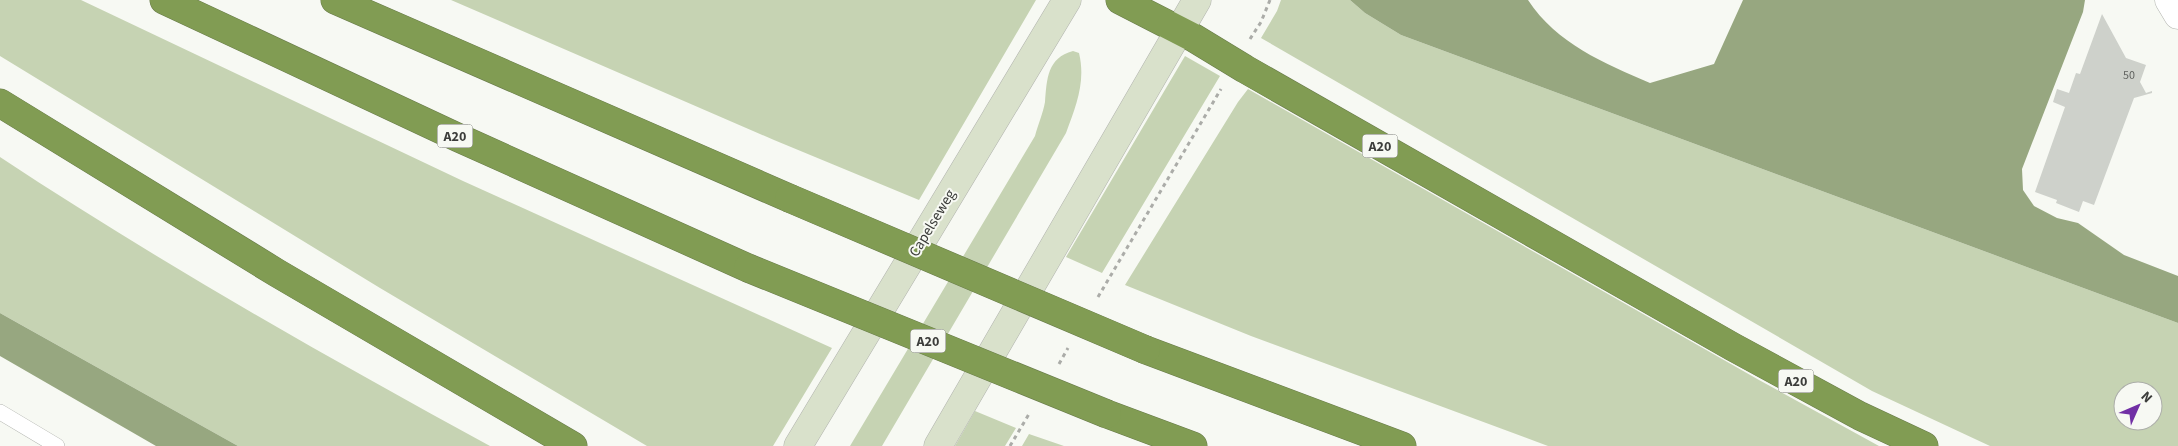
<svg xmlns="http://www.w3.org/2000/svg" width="2178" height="446" viewBox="0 0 2178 446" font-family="'Source Sans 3',sans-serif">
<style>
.green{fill:#c6d3b3;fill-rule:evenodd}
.water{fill:#97a780}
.building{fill:#ced1cb}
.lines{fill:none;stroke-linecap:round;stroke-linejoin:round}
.lane-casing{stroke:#b1b3ae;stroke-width:16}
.street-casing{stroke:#b1b3ae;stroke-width:29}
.secondary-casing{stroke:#b1b3ae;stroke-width:29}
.highway-casing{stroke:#697b4b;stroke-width:29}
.path{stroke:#abaca8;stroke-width:3;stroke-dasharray:4 4;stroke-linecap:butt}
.lane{stroke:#fff;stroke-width:15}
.street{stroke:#fff;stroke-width:28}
.secondary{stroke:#d9e1cb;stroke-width:28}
.highway{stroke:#819c53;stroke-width:28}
.highway-bridge-casing{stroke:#697b4b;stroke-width:29;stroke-linecap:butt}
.highway-bridge{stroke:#819c53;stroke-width:28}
.labels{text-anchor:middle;stroke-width:4;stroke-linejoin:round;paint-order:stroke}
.number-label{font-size:12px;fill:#60625f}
.shield{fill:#f7f9f3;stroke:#747572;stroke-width:1}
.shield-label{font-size:14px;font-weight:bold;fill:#3c3d3b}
.street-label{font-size:15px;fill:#3c3d3b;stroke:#f7f9f3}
</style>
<rect width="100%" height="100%" fill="#f7f9f3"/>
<path class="green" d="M0 0H81L463 181 832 348 773 446H647L380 288 0 56Z
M451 0H1036L919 200 774 140Z
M1281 0H1350L1365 13 1401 35 2178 323V446H1990L1872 391 1261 38 1277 11ZM2123 391H2153V421H2123Z
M1073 51 1079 53C1086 82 1076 106 1066 133L882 446H850L1035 136C1038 125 1043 113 1045 102 1047 79 1047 58 1073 51Z
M1185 56 1220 76 1102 273 1066 257Z
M1248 89 1759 380 1879 446H1548L1251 336 1125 285 1238 102Z
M0 157C159 262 323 355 490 446H238L0 313Z
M975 411 1016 428 1005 446H955Z
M1029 434 1064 446H1022Z"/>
<path class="water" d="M1350 0H1528C1557 44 1604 63 1650 83L1714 64 1743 0H2085L2083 12 2022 169 2023 190 2034 206 2057 218 2078 223 2124 255 2178 276V323L1401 35 1365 13Z
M0 313 16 322 238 446H156L0 356Z"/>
<path class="building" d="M2102 14 2126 58 2146 65 2140 82 2146 93 2152 91V93L2134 98 2094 205 2083 201 2079 212 2056 203 2057 200 2035 192 2065 107 2053 102 2057 89 2069 93 2076 73 2080 74Z"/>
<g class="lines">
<defs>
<path id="lane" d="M0 412 57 446"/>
<path id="street" d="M2169 0 2178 15"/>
<path id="secondary" d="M798 446 1067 0
M938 446 1197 0"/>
<path id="highway" d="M164 0 459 138 748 268
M335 0 789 198
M1120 0 1194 38 1245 69 1733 347 1860 416 1924 446
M0 103 277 273 573 446
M1146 350 1402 446
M1107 414 1193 446"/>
</defs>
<use href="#lane" class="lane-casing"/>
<use href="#street" class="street-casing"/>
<use href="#secondary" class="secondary-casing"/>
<use href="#highway" class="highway-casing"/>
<path class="path" d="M1250 39 1261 22 1270 0
M1098 297 1221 89
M1059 364 1068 348
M1010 446 1029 414"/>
<use href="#lane" class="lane"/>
<use href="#street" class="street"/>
<use href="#secondary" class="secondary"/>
<use href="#highway" class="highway"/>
<defs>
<path id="highway-bridge" d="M789 198 1146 350
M748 268 1107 414"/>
</defs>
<use href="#highway-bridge" class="highway-bridge-casing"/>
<use href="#highway-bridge" class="highway-bridge"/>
</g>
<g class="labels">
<g class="number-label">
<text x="2129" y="79">50</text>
</g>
<g class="shield">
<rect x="437.5" y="124.5" width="35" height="23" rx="4"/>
<rect x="1362.5" y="134.5" width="35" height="23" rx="4"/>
<rect x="910.5" y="329.5" width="35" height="23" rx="4"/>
<rect x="1778.5" y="369.5" width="35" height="23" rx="4"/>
</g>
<g class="shield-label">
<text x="455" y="141">A20</text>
<text x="1380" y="151">A20</text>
<text x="928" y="346">A20</text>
<text x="1796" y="386">A20</text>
</g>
<g class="street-label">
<text transform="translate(932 223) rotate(-59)" y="5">Capelseweg</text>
</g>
</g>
<g transform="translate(2138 406) rotate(45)"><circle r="24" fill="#f7f9f3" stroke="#acaea9"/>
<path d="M0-4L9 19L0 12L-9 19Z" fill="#7130a5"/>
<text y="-8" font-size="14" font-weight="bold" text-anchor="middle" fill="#3c3d3b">N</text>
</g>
</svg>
